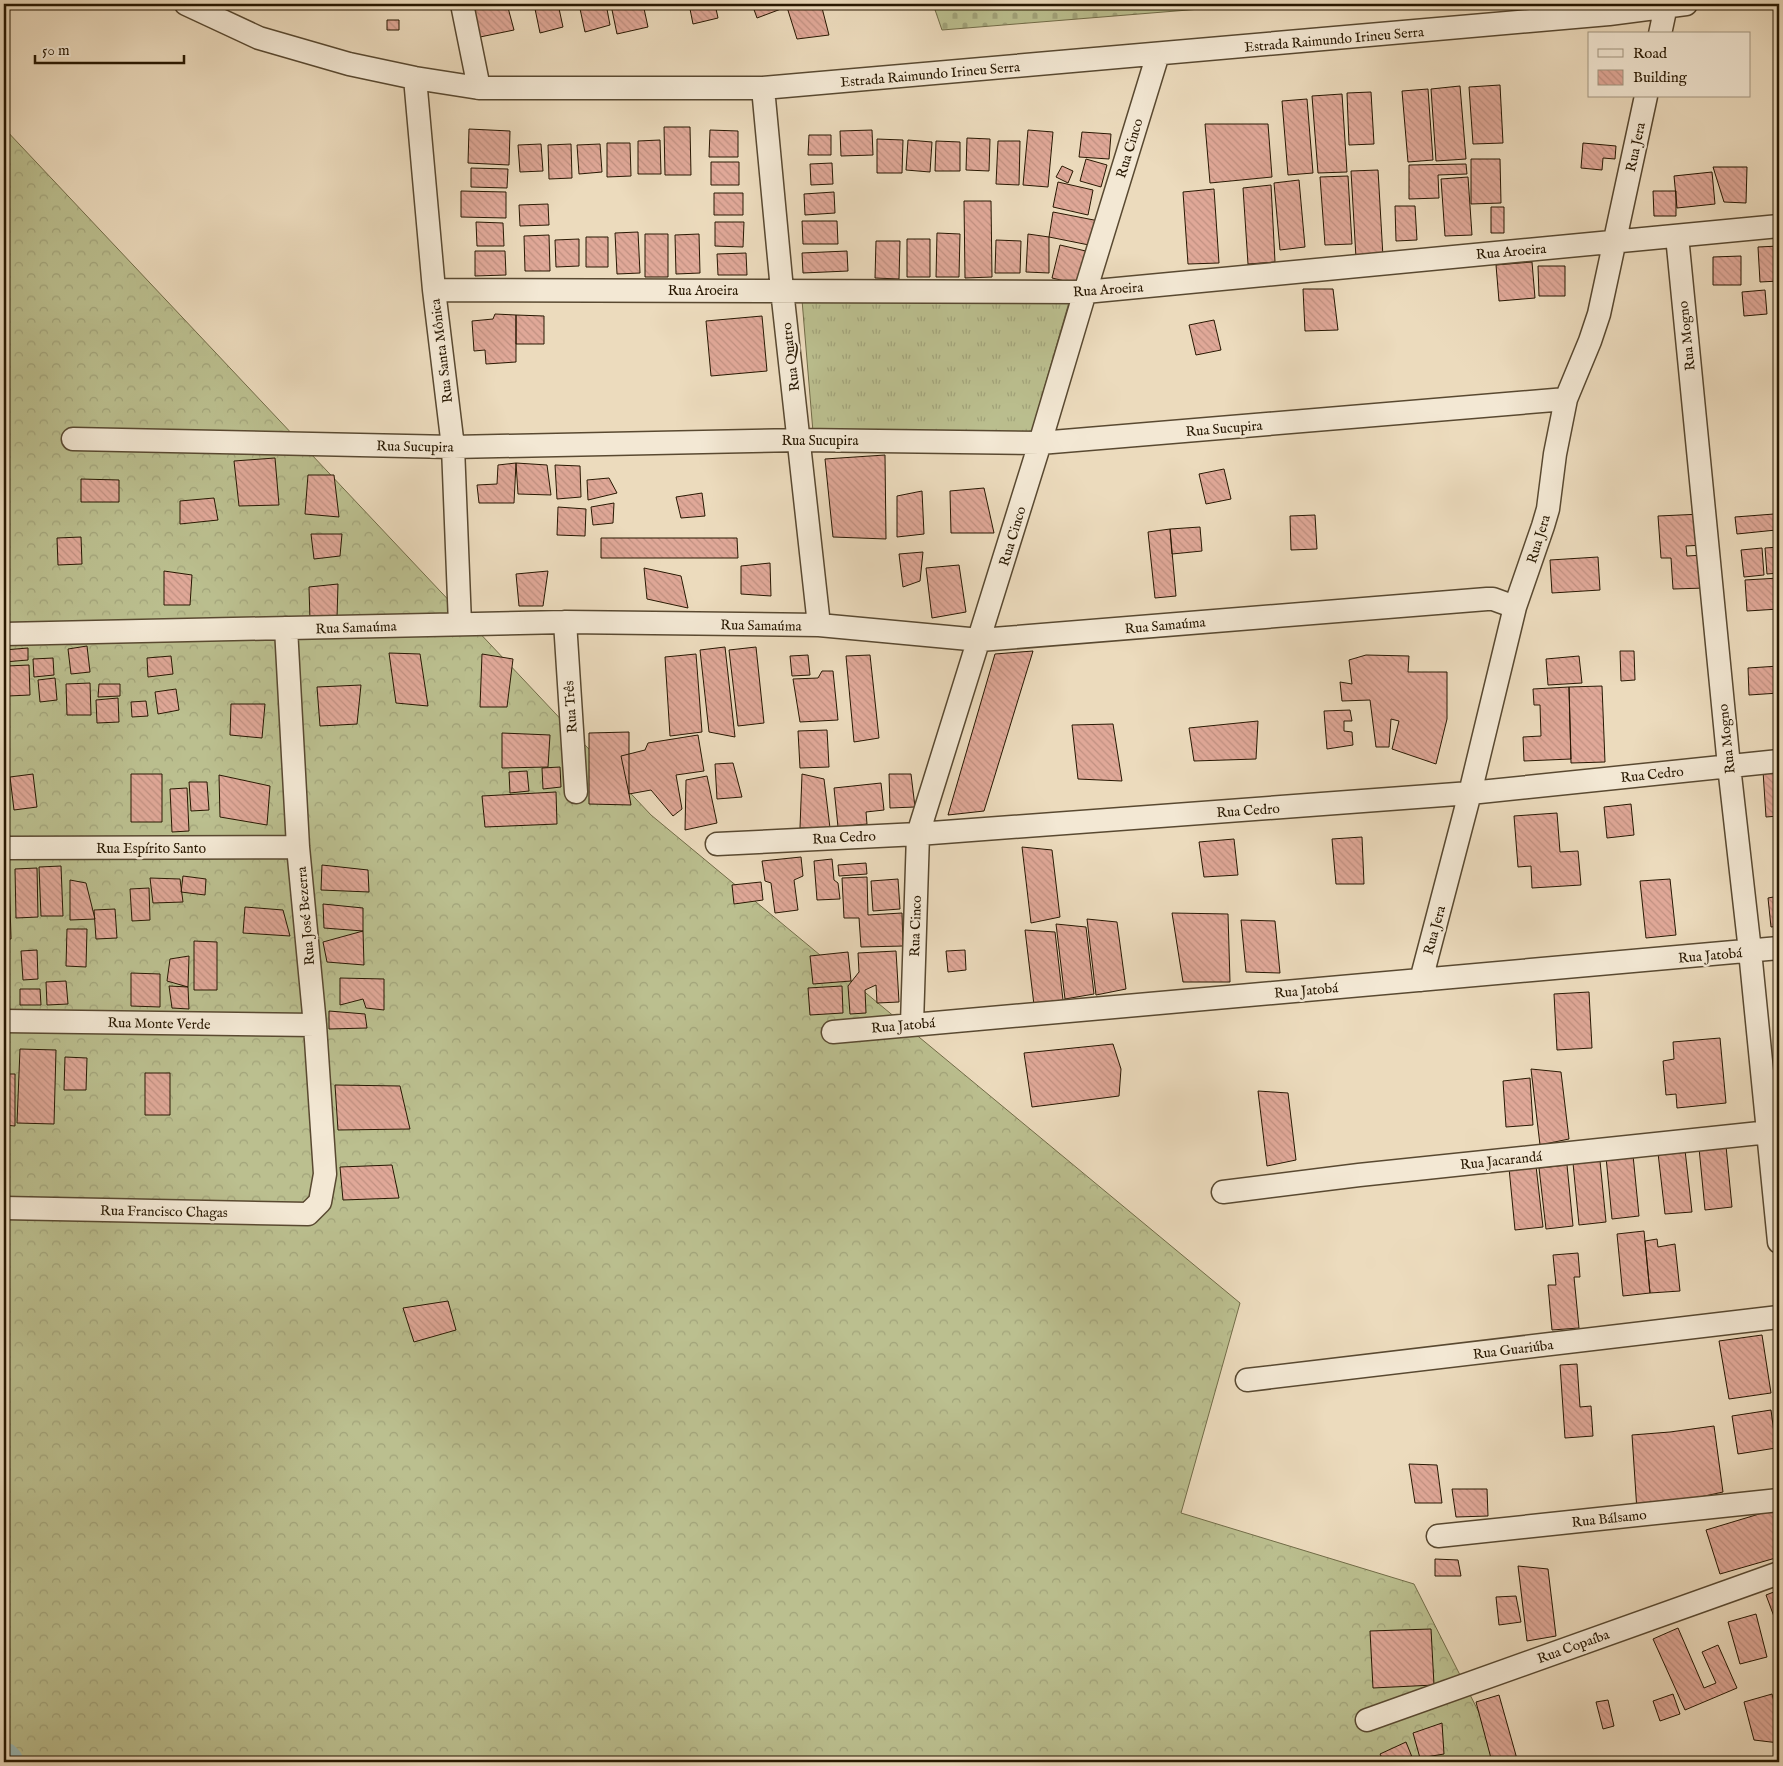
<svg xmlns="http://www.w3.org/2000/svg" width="1783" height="1766" viewBox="0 0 1783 1766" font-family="'IM FELL English',serif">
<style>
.grass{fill:url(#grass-tufts);stroke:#726c48}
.forest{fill:url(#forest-crowns);stroke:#726c48}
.cemetery{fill:url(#cemetery-stones);stroke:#726c48}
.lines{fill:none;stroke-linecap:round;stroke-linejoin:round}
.river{stroke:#9abab7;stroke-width:35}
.building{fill:url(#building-back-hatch);stroke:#281802}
.minor-casing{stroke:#594931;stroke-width:25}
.minor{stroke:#f3e8d4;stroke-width:22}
.labels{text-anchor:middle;stroke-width:5;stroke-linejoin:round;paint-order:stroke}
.street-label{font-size:14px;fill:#281802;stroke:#f3e8d4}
</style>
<defs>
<pattern id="grass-tufts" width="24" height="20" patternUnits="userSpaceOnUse" patternTransform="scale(1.25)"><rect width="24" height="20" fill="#bbbf8f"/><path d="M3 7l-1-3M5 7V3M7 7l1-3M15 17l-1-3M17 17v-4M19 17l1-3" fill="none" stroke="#a1a37a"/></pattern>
<pattern id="forest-crowns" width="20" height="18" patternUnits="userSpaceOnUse" patternTransform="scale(1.25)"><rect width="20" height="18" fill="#bbbf8f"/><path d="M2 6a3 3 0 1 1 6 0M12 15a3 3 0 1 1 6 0" fill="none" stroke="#a1a37a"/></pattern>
<pattern id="cemetery-stones" width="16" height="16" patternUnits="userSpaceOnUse" patternTransform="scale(1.25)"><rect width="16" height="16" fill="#bbbf8f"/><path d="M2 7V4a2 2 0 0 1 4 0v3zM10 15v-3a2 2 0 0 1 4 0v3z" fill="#a1a37a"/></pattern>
<pattern id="building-back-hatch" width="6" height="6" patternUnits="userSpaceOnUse" patternTransform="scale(1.25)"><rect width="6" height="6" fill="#e0a898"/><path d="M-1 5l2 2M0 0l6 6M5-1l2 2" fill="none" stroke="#c09081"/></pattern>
</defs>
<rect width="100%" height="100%" fill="#ecdbbd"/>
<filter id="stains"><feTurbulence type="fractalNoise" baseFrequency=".004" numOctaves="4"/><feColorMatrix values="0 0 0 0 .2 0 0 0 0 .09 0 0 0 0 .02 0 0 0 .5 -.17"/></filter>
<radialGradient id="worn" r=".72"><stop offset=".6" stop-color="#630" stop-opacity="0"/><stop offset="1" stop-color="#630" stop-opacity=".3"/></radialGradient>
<path class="grass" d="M802 300 1069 302 1031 434 813 432Z"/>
<path class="forest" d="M4 128 651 815 1240 1303 1181 1513 1414 1584 1504 1762H4Z"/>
<path class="cemetery" d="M933 4H1262L942 30Z"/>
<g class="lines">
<path class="river" d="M4 1760 6 1762"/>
</g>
<path class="building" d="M471 4H507L514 30 480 37Z
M534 4H558L563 27 540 33Z
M579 4H606L610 25 585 32Z
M614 4H643L648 27 617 34 611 5Z
M689 4H715L718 18 693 24Z
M752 4H779L781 9 757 18Z
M786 4H821L829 35 797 39Z
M387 20H399V30H387Z
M1500 85 1503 143 1473 144 1469 87Z
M1460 86 1466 159 1436 161 1431 89Z
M1428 89 1433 160 1408 162 1402 91Z
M1371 92 1374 144 1349 145 1347 93Z
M1342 94 1347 172 1318 173 1312 96Z
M1307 99 1313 173 1288 175 1282 101Z
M1205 124H1268L1272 177 1210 183Z
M664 127H690L691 175H665Z
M469 129 510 131 509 165 468 163Z
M710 130 738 131V157H709Z
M872 130 873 155 841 156 840 131Z
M1028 130 1053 132 1048 187 1023 185Z
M1082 132 1111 134 1109 159 1079 157Z
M809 135H831V155H808Z
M967 138 990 139 989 171 966 170Z
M877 139 903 140 902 173H877Z
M660 140 661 174H638V141Z
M908 140 932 142 930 172 906 170Z
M936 141 960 142V171H935Z
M998 141H1020L1019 185 996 184Z
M607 143H630L631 176 607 177Z
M1583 143 1616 146 1615 159 1603 158 1602 170 1581 168Z
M541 144 543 171 520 172 518 145Z
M571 144 572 178 549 179 548 145Z
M600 144 602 172 579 174 577 145Z
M1086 159 1107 165 1101 187 1080 181Z
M1471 159H1500L1501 203 1471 204Z
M711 162H739V185H711Z
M832 163 833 184 811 185 810 164Z
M1466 164 1467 174 1438 175 1439 198 1409 199V165Z
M1062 166 1073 171 1068 183 1056 177Z
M1713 167H1747L1746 203 1724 202Z
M471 168 508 169 507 188 471 187Z
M1378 170 1383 257 1356 258 1351 171Z
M1712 172 1715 204 1677 208 1674 176Z
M1348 176 1352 244 1325 245 1320 177Z
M1468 177 1472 235 1445 236 1441 179Z
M1299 180 1305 247 1280 250 1274 183Z
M1058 182 1093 190 1088 215 1053 207Z
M1271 185 1275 262 1248 264 1243 188Z
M1214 189 1219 263 1188 264 1183 192Z
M461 191 506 192V218L461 217Z
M1653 191H1676V216H1654Z
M834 192 835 213 805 215 804 194Z
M714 193H743V215H714Z
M964 201H991L992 277 965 278Z
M548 204 549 225 520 226 519 205Z
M1395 206H1415L1417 240 1396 241Z
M1491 207H1504V233H1491Z
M1053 212 1099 221 1094 246 1049 237Z
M802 221H837L838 244H803Z
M476 222 503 223 504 246H477Z
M715 222H744L743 247 715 246Z
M638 232 640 273 617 274 615 233Z
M937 233 960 234 959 277H936Z
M645 234H668V277H645Z
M699 234 700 273 676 274 675 235Z
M1028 234 1049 237V273L1026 272Z
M549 235 550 271H525L524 236Z
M586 237H608V267H586Z
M579 239V266L556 267 555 240Z
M907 239H930V277H907Z
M996 240 1021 241 1020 273H995Z
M876 241H900L899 279 875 278Z
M1060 245 1090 252 1082 285 1052 278Z
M1779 246V281L1760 282 1758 247Z
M475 251H505L506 275 475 276Z
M847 251 848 271 803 273 802 253Z
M746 253 747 275H718L717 254Z
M1741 256V285H1713V257Z
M1532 262 1535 298 1499 301 1496 265Z
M1538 266H1565V296H1539Z
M1303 289H1333L1338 330 1305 331Z
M1765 290 1767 314 1744 316 1742 292Z
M495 314 516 315V362L486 364 485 350 474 351 472 321 493 319Z
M516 315 544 316V344H516Z
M762 316 767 371 711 376 706 321Z
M1214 320 1221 350 1196 355 1189 325Z
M885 455 886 539 833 537 825 459Z
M275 458 279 505 239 506 234 461Z
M516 463 547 465 551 495 518 494Z
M516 463 514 503H479L477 485 497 484 498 465Z
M555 465 580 466 581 497 557 499Z
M1224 469 1231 499 1206 504 1199 474Z
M308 475H334L339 517 305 514Z
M609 478 617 493 588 500 587 480Z
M81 479 119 480V502H81Z
M984 488 994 533H951L950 491Z
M922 491 924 534 897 537V496Z
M702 493 705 516 681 518 676 497Z
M214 498 218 520 180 524V501Z
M614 503 613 523 593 525 591 507Z
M558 507 586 509 585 536 557 535Z
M1702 514 1704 545 1686 546 1687 556 1704 555 1705 588 1673 589 1671 558H1661L1658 516Z
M1774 514 1776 530 1737 534 1735 517Z
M1315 515 1317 549 1291 550 1290 516Z
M1200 527 1202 551 1172 554 1170 529Z
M1170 529 1176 596 1155 598 1148 532Z
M311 534H342L340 556 314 559Z
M81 537 82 564 58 565 57 538Z
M601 538H737L738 558H601Z
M1779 547V573L1767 574 1765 548Z
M1762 548 1764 575 1744 577 1741 550Z
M923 552 920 581 903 587 899 554Z
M1598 557 1600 590 1552 593 1550 560Z
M770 563 771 596 741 594V566Z
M959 565 966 612 932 618 926 568Z
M644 568 681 576 688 608 647 599Z
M164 571 192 575 190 605H164Z
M548 571 543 606H519L516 574Z
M1779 578V609L1747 611 1745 580Z
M338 584 337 618 310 620 309 587Z
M87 646 90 672 71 674 68 649Z
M725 647 735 737 709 732 700 650Z
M756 647 764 723 738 726 729 650Z
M28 648V660L4 662V650Z
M1033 651 984 811 948 815 995 654Z
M1620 651H1634L1635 680 1621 681Z
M389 653 420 654 428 706 396 703Z
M482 654 513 659 507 707H480Z
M696 654 702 732 670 736 665 657Z
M808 655 810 675 792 676 790 656Z
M870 655 879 738 854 742 846 656Z
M1366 655 1409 656 1408 672H1447V719L1436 764 1392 749 1399 721 1391 719 1389 747H1376L1370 700 1342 701 1340 682 1352 684 1349 660Z
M171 656 173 674 148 677 147 658Z
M1579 656 1582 683 1548 685 1546 659Z
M53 658 54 675 34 677 33 659Z
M29 665 30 695 8 696 7 666Z
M1779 666V693L1749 695 1748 668Z
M822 671H833L838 720 800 722 793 679 818 678Z
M55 678 57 700 40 702 38 680Z
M90 683 91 715H67L66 684Z
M99 684H120V696L98 697Z
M361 685 357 724 320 726 317 687Z
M1602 686 1605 762 1571 763 1569 687Z
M1569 687 1571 759 1524 761 1523 737 1541 736 1540 705H1534L1533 689Z
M176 689 179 710 158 714 155 692Z
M118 698 119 722 97 723 96 700Z
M146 701 148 716 132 717 131 702Z
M231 704H265L262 738 230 735Z
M1350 710 1352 721H1344V731L1352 732 1353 745 1327 749 1324 711Z
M1258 721 1256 759 1194 761 1189 728Z
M1113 724 1122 781 1078 779 1072 725Z
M827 730 829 767 800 768 798 731Z
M629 732V794L631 805 589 804V733Z
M502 733 550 735 548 767 502 768Z
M698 735 704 771 676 775 682 809 673 816 651 790 629 794 621 756 645 750 648 743Z
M733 763 742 797 717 799 715 764Z
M560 767 561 787 543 789 542 768Z
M1779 769V816L1766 817 1763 771Z
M527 771 529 791 510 793 509 772Z
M33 774 37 807 14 810 10 777Z
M131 774H162V822H131Z
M802 774 824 779 830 828H800Z
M889 774H911L915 807 890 808Z
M219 775 270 786 267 825 220 817Z
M707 776 717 823 685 830 686 780Z
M189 782H207L209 810 191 811Z
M881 783 884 810 866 812 867 824 838 827 834 788Z
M187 788 189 831 172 832 170 789Z
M556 792 557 824 485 827 482 796Z
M1631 804 1634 835 1607 838 1604 807Z
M1557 813 1560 852 1578 851 1581 885 1532 888 1531 866 1518 867 1514 816Z
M1362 837 1364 884H1336L1332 839Z
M1234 839 1238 875 1204 877 1199 842Z
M1022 847 1052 850 1060 917 1031 923Z
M801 857 803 876 794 880 798 910 775 913 771 883 765 881 762 861Z
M832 859 834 880 838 883 840 899 817 900 814 861Z
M866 863 867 874 839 876 838 865Z
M322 865 368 870 369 892 321 890Z
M61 866 63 916H41L39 867Z
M9 868 11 939H4V869Z
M37 868 38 917 16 918 15 869Z
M183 876 206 879 205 895 181 892Z
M867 877 868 915 902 913 903 946 861 947 859 918H844L842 878Z
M150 878 180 879 183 902 153 903Z
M898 879 900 909 873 911 871 881Z
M1670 879 1676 935 1646 938 1640 881Z
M70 880 86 883 95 919 70 920Z
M761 882 763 900 734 904 732 885Z
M149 888 150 920 132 921 130 889Z
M1779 896V926L1771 927 1768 898Z
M323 904 363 908V931L324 928Z
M245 907 283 910 290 936 243 933Z
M115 909 117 938 96 939 94 910Z
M1172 913 1228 914 1230 982H1183Z
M1087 919 1117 922 1126 989 1096 995Z
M1241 920 1275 921 1280 973 1246 972Z
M1056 924 1086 927 1094 994 1065 999Z
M67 929H87L86 967 66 966Z
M1025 930 1055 932 1063 1000 1034 1005Z
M363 931 364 965 327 962 323 942Z
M194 941 217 942V990H194Z
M37 950 38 979 23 980 21 951Z
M965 950 966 970 948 972 946 951Z
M896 951 899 1002 877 1003 876 985 865 990 866 1013 850 1014 848 986 859 972 858 953Z
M848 952 851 981 813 984 810 956Z
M189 956 188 987 167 981 170 959Z
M131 973 160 974V1007L131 1006Z
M340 978 384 979V1010L366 1008 363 999 340 1005Z
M66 981 68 1004 47 1005 46 982Z
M169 986 188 987 189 1009 172 1008Z
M842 986 843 1013 810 1015 808 988Z
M20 989H40L41 1005H20Z
M1589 992 1592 1048 1557 1050 1554 994Z
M329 1011 365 1014 367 1028 329 1029Z
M1720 1038 1726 1103 1677 1108 1676 1094 1666 1095 1663 1061 1674 1059 1673 1042Z
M1113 1044 1121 1069 1119 1096 1032 1107 1024 1053Z
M20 1049 56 1050 54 1124 17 1123Z
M65 1057 87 1058 86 1090H64Z
M1531 1069 1561 1072 1569 1139 1540 1145Z
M145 1073H170V1115H145Z
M4 1074H15V1126L4 1125Z
M1530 1078 1533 1125 1506 1127 1503 1081Z
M335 1085 400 1086 410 1129 338 1130Z
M1258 1091 1288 1093 1296 1160 1267 1166Z
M1726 1146 1732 1207 1705 1210 1699 1148Z
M1685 1150 1692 1212 1665 1214 1658 1153Z
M1633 1155 1639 1216 1612 1219 1606 1157Z
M1600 1161 1606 1222 1579 1225 1573 1163Z
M392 1165 399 1198 343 1200 340 1167Z
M1567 1165 1573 1226 1546 1229 1539 1168Z
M1536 1166 1543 1227 1515 1230 1509 1168Z
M1644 1231 1650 1293 1623 1296 1617 1234Z
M1657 1239 1658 1247 1675 1244 1680 1291 1650 1293 1645 1241Z
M1578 1253 1580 1277H1574L1579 1328 1552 1330 1548 1285H1556L1553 1255Z
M448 1301 456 1330 414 1342 403 1308Z
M1762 1335 1771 1393 1729 1399 1719 1341Z
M1577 1364 1580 1407 1591 1406 1593 1436 1565 1438 1560 1365Z
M1771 1410 1776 1448 1738 1454 1732 1416Z
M1714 1426 1723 1492 1637 1511 1632 1435 1670 1432Z
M1409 1464 1437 1465 1442 1503H1415Z
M1452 1489H1487L1488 1516 1456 1517Z
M1779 1508V1557L1720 1574 1706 1530Z
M1435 1559 1458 1560 1461 1576H1435Z
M1518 1566 1548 1569 1556 1636 1527 1641Z
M1779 1590V1630L1766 1595Z
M1516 1596 1521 1622 1499 1625 1496 1597Z
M1756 1614 1767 1657 1740 1664 1728 1622Z
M1678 1628 1704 1688 1716 1683 1702 1652 1718 1645 1737 1688 1685 1710 1653 1639Z
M1431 1629 1434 1685 1373 1688 1370 1631Z
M1673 1694 1680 1714 1660 1721 1653 1701Z
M1772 1694 1779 1721V1743L1754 1740 1744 1702Z
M1499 1695 1517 1759 1506 1762H1492L1476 1702Z
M1608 1700 1614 1726 1603 1729 1596 1702Z
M1442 1723 1444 1754 1420 1758 1413 1733Z
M1406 1742 1414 1762H1384L1380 1754Z"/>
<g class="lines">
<defs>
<path id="minor" d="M186 4 259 38 349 64 415 78 479 88H763L1609 14 1686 4
M462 4 479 88
M1660 34 1666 6
M415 78 434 290 453 447 460 624
M763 88 782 290 819 625
M1677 236 1729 766 1750 951 1779 1242
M434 290 1085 292 1779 226
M73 439 453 447 800 440 1040 443 1566 399
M565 622 576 792
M4 634 565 622 819 625 980 640 1487 599H1493L1515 607
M717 844 918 834 1470 793 1779 761
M4 848 298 847
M1421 980 1470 793 1515 607 1543 526 1548 509 1555 454 1566 399 1590 341 1599 314 1646 96
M4 1021 315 1025
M912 1024 918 834 1040 443 1085 292 1158 54
M833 1032 1779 948
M1223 1192 1359 1175 1779 1131
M4 1208 308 1214 320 1202 325 1174 315 1025 298 847 286 628
M1247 1380 1779 1317
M1438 1536 1779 1500
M1367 1720 1779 1573"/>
</defs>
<use href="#minor" class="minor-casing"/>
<use href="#minor" class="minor"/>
</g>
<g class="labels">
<g class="street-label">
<text transform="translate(1334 39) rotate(-5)" y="5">Estrada Raimundo Irineu Serra</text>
<text transform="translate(930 74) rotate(-5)" y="5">Estrada Raimundo Irineu Serra</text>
<text transform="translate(1635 147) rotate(-78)" y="5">Rua Jera</text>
<text transform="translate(1129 148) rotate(-73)" y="5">Rua Cinco</text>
<text transform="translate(1511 251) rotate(-5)" y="5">Rua Aroeira</text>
<text transform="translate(1108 289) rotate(-4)" y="5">Rua Aroeira</text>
<text x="703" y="295">Rua Aroeira</text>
<text transform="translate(1686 336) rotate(-96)" y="5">Rua Mogno</text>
<text transform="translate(441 351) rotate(-97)" y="5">Rua Santa Mônica</text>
<text transform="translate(790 357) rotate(-97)" y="5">Rua Quatro</text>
<text transform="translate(1224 428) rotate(-5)" y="5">Rua Sucupira</text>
<text x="820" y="445">Rua Sucupira</text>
<text transform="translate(415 446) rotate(1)" y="5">Rua Sucupira</text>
<text transform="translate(1012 536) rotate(-73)" y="5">Rua Cinco</text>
<text transform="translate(1538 539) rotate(-73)" y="5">Rua Jera</text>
<text transform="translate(761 625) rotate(1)" y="5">Rua Samaúma</text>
<text transform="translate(1165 625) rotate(-5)" y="5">Rua Samaúma</text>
<text transform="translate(356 627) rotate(-2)" y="5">Rua Samaúma</text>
<text transform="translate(570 707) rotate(-94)" y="5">Rua Três</text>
<text transform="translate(1726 739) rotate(-96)" y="5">Rua Mogno</text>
<text transform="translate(1652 774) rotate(-6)" y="5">Rua Cedro</text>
<text transform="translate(1248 810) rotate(-4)" y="5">Rua Cedro</text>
<text transform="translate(844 837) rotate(-3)" y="5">Rua Cedro</text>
<text x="151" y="853">Rua Espírito Santo</text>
<text transform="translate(305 916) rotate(-95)" y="5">Rua José Bezerra</text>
<text transform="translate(915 926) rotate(-88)" y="5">Rua Cinco</text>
<text transform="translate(1434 930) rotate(-75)" y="5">Rua Jera</text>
<text transform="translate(1710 955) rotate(-5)" y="5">Rua Jatobá</text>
<text transform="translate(1306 990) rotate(-5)" y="5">Rua Jatobá</text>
<text transform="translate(159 1023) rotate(1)" y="5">Rua Monte Verde</text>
<text transform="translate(903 1025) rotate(-5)" y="5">Rua Jatobá</text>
<text transform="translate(1501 1160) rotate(-6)" y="5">Rua Jacarandá</text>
<text transform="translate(164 1211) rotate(1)" y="5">Rua Francisco Chagas</text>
<text transform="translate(1513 1349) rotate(-7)" y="5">Rua Guariúba</text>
<text transform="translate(1609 1518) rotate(-6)" y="5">Rua Bálsamo</text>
<text transform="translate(1573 1646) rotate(-20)" y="5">Rua Copaíba</text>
</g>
</g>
<rect width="1783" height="1766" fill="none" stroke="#ecdbbd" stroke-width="20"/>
<rect x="5" y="5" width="1773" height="1756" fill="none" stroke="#281802" stroke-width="2.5"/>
<rect x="10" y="10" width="1763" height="1746" fill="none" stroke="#281802"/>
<rect x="1588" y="32" width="162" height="65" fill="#f3e8d4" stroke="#a29580"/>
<rect x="1598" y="49" width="25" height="8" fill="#f3e8d4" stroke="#a29580"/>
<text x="1633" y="58" font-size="15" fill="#281802">Road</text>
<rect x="1598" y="70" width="25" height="15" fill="url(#building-back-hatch)" stroke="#a29580"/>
<text x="1633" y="82" font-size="15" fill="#281802">Building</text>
<path d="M35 55v8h149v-8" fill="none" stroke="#281802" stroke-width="2.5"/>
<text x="42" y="55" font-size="15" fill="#281802" stroke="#f3e8d4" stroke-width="4" paint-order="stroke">50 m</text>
<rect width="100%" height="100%" filter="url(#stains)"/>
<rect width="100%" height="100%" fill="url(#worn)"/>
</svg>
